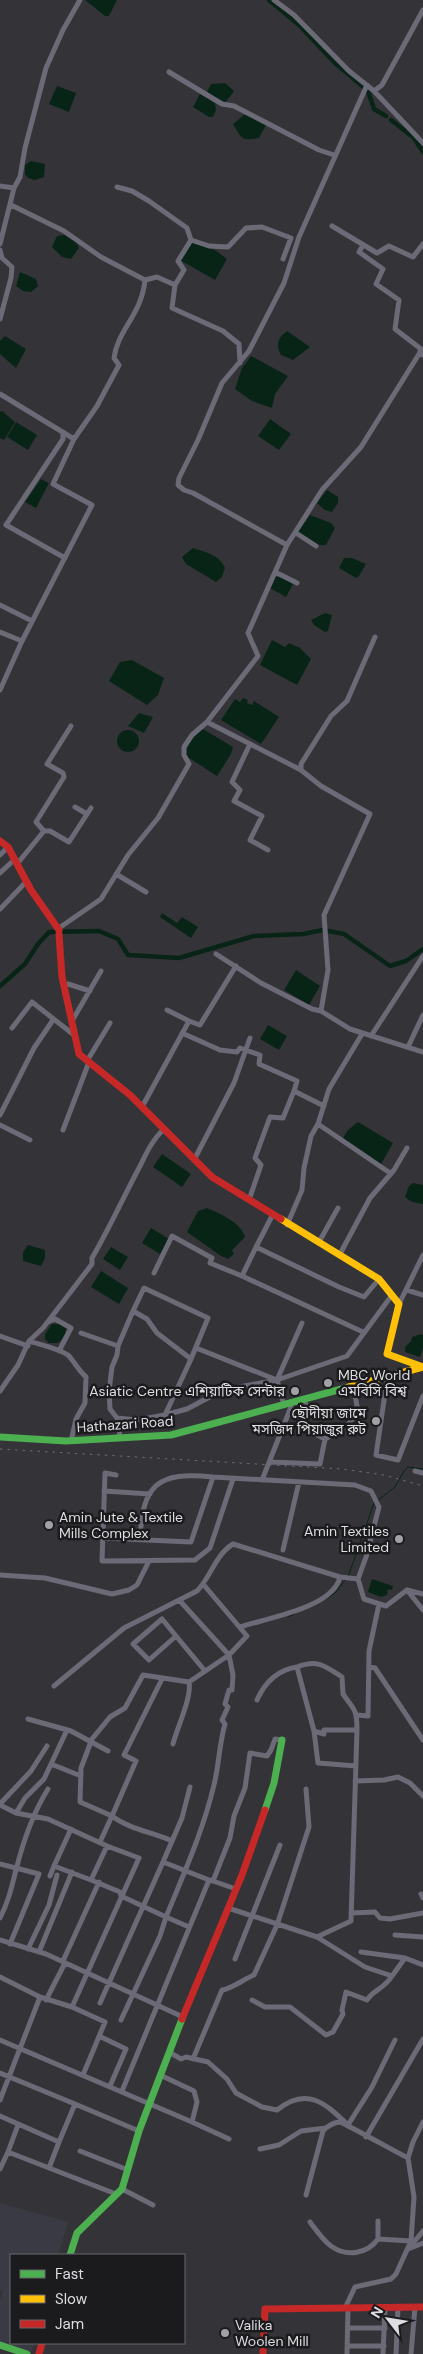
<svg xmlns="http://www.w3.org/2000/svg" width="423" height="2354" viewBox="0 0 423 2354" font-family="'DM Sans','Noto Sans Bengali',sans-serif">
<style>
.built{fill:#3a3a45}
.water{fill:#082417}
.lines{fill:none;stroke-linecap:round;stroke-linejoin:round}
.stream{stroke:#082417;stroke-width:1}
.canal{stroke:#082417;stroke-width:4.5}
.street{stroke:#6b6a76;stroke-width:5}
.fast{stroke:#4caf50;stroke-width:7}
.slow{stroke:#ffc107;stroke-width:7}
.jam{stroke:#c62828;stroke-width:7}
.rail{stroke:#6b6b74;stroke-width:1;stroke-dasharray:2.5 5;stroke-linecap:butt}
.poi-dot{fill:#a2a2a6;stroke:#1b1b1e;stroke-width:2}
.labels{text-anchor:middle;stroke-width:5;stroke-linejoin:round;paint-order:stroke}
.poi-label{font-size:14px;fill:#dedde2;stroke:#1b1b1e;text-anchor:start}
.street-label{font-size:14px;fill:#dedde2;stroke:#1b1b1e}
</style>
<rect width="100%" height="100%" fill="#343438"/>
<path class="built" d="M0 2203 68 2222 58 2255H11V2343H34L31 2354 0 2344V2301L3 2291 0 2290Z"/>
<path class="water" d="M85 0H117L109 16H105Z
M225 83 234 91 225 103 207 92 211 84Z
M57 86 76 93 69 112 49 104Z
M200 94 215 103 216 110 213 117H209L193 107Z
M245 114 266 125 259 138C241 141 242 139 233 124Z
M31 161 45 164 44 177 35 180 28 178 25 174V165Z
M64 235 76 242 79 248 71 259 62 257 52 247 57 236Z
M193 242 215 250 227 259 215 280 180 260Z
M20 272 36 279 38 286 31 292 23 291 16 286Z
M287 331 310 347 293 360 281 355C275 344 278 338 287 331Z
M5 336 26 349 16 368 0 354V341Z
M251 356 288 376 275 394 272 408 252 401 235 389 242 368Z
M2 411 15 422 4 440 0 438V412Z
M270 419 291 434 279 450 258 436Z
M16 422 37 435 28 450 7 437Z
M41 479 49 483 36 508 25 502Z
M327 490 338 497V503L332 512 325 510 317 503Z
M310 515 331 523 335 528 326 545C316 547 306 538 298 532Z
M193 548C205 552 220 555 225 568L222 577 216 582 186 564 182 557Z
M344 558H352L366 564 359 576 356 578 339 568Z
M280 576 293 584 286 597 270 588 275 577Z
M325 613 332 615 328 631 325 632 314 625 311 620Z
M272 640 285 647 289 643 300 648 311 659 297 685 260 665Z
M132 660 164 678 158 695 147 705 109 681 120 662Z
M243 698 248 700 247 703 252 705 254 701 279 717 261 744 221 720 235 699 240 702Z
M139 713 153 717 144 733 128 726Z
M203 729 233 747 231 754 217 776 186 756C185 746 194 734 203 729Z
M117 741a11 11 0 1 1 22 0a11 11 0 1 1-22 0Z
M162 913 177 923 182 917 198 927 191 938 160 917Z
M296 970 320 986 309 1005 284 990Z
M268 1025 287 1036 279 1050 260 1039Z
M358 1122 393 1143 381 1164 343 1138 348 1130Z
M162 1154 191 1174 182 1187 153 1167Z
M413 1183 423 1185V1204L412 1202 405 1197 409 1186Z
M207 1208C220 1214 241 1222 245 1237L232 1250 234 1254 228 1259 221 1256 187 1232 198 1211Z
M151 1228 169 1239 160 1254 142 1243Z
M28 1245 45 1250V1258L41 1266 23 1261V1252Z
M111 1247 128 1257 120 1270 103 1259Z
M101 1271 128 1288 119 1304 91 1287Z
M52 1324H60L66 1328 65 1336 58 1343H49L45 1339V1334Z
M421 1334 423 1335V1348L420 1357 405 1352V1347L411 1341 412 1337Z
M372 1579 393 1586 392 1590 388 1589 387 1595 381 1597 368 1592Z"/>
<g class="lines">
<path class="stream" d="M377 1501 395 1487 404 1471 408 1467 423 1469
M348 1577 374 1503
M327 1598 335 1593 345 1580
M288 1617 294 1614"/>
<path class="canal" d="M269 0 299 25 334 62 368 91 374 109 386 116
M391 120 414 138 423 152
M0 986 25 964 38 944 49 932 99 931 118 939 128 955 179 958 254 936 303 934 323 930 344 934 390 966 406 961 423 949"/>
<path class="street" d="M274 0 294 15 349 71 374 91 423 143
M169 72 222 104 234 106 319 150 334 155
M374 91 382 85 423 10
M0 186 14 188 20 177 25 148 46 68 63 30 80 0
M117 187 132 191 149 201 187 228 191 240
M11 205 64 231 101 257 145 280 157 277 175 285 184 270 178 261 191 240 209 246 228 247 246 228 262 227 291 238 283 259
M332 226 377 253 389 246 413 257 423 244
M0 244 14 188
M363 245 359 252 383 269 376 284 399 300 395 329 421 349 419 354
M0 250 2 258 12 267 11 278 0 319
M175 285 172 308 223 331 239 344 240 363
M0 394 74 439
M63 432V439L6 525 65 558
M296 533 316 546
M287 545 193 493 184 490 178 485 179 478 198 440 222 383 249 351 284 283 299 237 367 85
M275 572 297 583
M0 605 32 621
M0 632 22 641
M375 637 347 701 331 716 301 764V770L321 786 370 814 324 915 328 970 321 1011 350 1029 423 1052
M0 690 22 641 92 505 53 484 74 439 97 406 119 365 114 358C117 331 142 314 145 280
M207 722 301 770
M250 744 232 782 240 790 234 801 262 816 250 840 268 850
M75 807 87 814
M44 831H50L69 842 91 808
M0 855 8 847
M17 864 44 831 36 822 64 777 63 773 47 764 71 726
M0 873 15 859
M116 874 146 892
M0 909 26 882
M59 928 101 899 128 855 158 818 189 764 184 755V747L192 735 207 722 258 656 248 633 287 545 322 490 361 447 419 354 423 355
M216 954 261 983 312 1009 321 1011
M64 986 68 984 90 991
M72 1021 101 971
M189 1021 200 1025 236 966
M12 1028 32 1002 74 1035
M182 1033 220 1050 237 1052 240 1048 260 1055 259 1064 297 1081 294 1091 324 1106
M371 1036 423 956
M408 1047 423 1015
M87 1061 110 1023
M142 1107 189 1021 167 1010
M0 1115 34 1048 53 1020
M318 1124 390 1173
M0 1125 30 1140
M63 1130 89 1062
M194 1160 234 1083 250 1038
M249 1200 261 1165 255 1158 270 1117 283 1118 294 1091
M272 1216 256 1247 339 1287 364 1297 379 1279
M287 1225 302 1190 304 1168 311 1136 318 1124 329 1089 362 1034
M319 1242 338 1208
M256 1247 242 1276 363 1332
M340 1254 370 1198 394 1170 407 1148
M154 1273 172 1236 212 1258 210 1263 242 1276
M407 1290 423 1295
M399 1304 423 1255
M48 1322 55 1319 71 1328 59 1351
M81 1333 118 1346 117 1355 112 1367 109 1391 110 1409 117 1418 120 1428 119 1438
M0 1336 28 1346
M29 1341C41 1345 58 1348 68 1355 74 1361 78 1370 86 1377L85 1403 76 1419 71 1441
M118 1346 133 1311
M196 1348 277 1380 347 1356 392 1295
M277 1380 302 1323
M387 1380 376 1455 398 1460 423 1396
M0 1391 18 1365 29 1341 43 1328 92 1264V1258C109 1229 123 1198 139 1168 146 1154 152 1140 164 1129
M306 1404 298 1425 325 1439 346 1427 358 1412 354 1389
M165 1415 187 1409 223 1390 277 1380 284 1405
M117 1418 137 1420 165 1415 191 1359 157 1333 147 1319 133 1311 144 1288 208 1318 191 1359
M270 1462 320 1464 325 1439
M415 1471 423 1473
M116 1475 105 1473 102 1561 195 1560 210 1548 233 1479
M213 1477 355 1485 371 1491 379 1507 366 1557 358 1579 364 1599 386 1606 407 1590 423 1594
M262 1480 291 1407
M104 1491 150 1494
M103 1538 191 1542 213 1477C158 1471 142 1484 140 1540
M283 1550 299 1482
M0 1575 45 1578 112 1594 129 1590 137 1585 149 1561
M407 1590 423 1610
M180 1601 229 1655 233 1675 232 1690H229L225 1704 228 1707 222 1720 225 1724C219 1745 219 1765 214 1785 203 1831 184 1873 166 1917L189 1927
M240 1627C267 1618 333 1608 340 1577
M176 1636 149 1660 133 1644 162 1619 205 1671
M369 1667 375 1668 423 1740
M162 1679 124 1755 136 1761 112 1816C129 1829 152 1832 172 1841
M189 1682 229 1655 247 1636 203 1584
M54 1686 124 1628 197 1591C211 1577 215 1555 233 1544L340 1577 358 1579
M257 1700C265 1682 277 1670 297 1667
M357 1715 368 1716 369 1651 379 1604
M28 1719 71 1731 108 1751
M314 1731 318 1763 356 1766
M51 1764 81 1776
M355 1781 384 1780 398 1777 410 1783 423 1796
M0 1804 31 1771 47 1746
M0 1805 16 1813 48 1819 107 1846 139 1858 72 2007 105 2022 83 2075
M16 1813 25 1798 44 1779 67 1730
M100 1842 112 1816 80 1802 81 1768 92 1739 110 1717 125 1708 143 1675 189 1682C192 1697 177 1728 173 1744
M107 1846 91 1880 120 1892 121 1896 166 1917 160 1936 121 2020
M0 1864 39 1874 10 1944
M54 1866 71 1829
M50 1876 54 1866 91 1880
M209 1880 213 1881 230 1838 234 1816 245 1788 250 1753 267 1756 271 1750 275 1739 282 1740
M213 1881 236 1889
M421 1894 423 1898
M228 1908 317 1937 365 1967 392 1976 405 1958 423 1965
M351 1913 375 1912 380 1918 390 1919 423 1913
M0 1918C9 1900 11 1889 16 1870 23 1842 33 1813 48 1789
M395 1935 423 1937
M317 1937 351 1921 357 1730C357 1708 354 1710 343 1694L342 1677C325 1666 318 1659 297 1667L314 1731 324 1734V1730H357
M0 1940 46 1954 183 2017
M28 1949 49 1905 57 1875
M39 1952 72 1872
M361 1952 405 1958
M235 1959 280 1845
M63 1961 99 1882
M0 1977 40 1997
M46 2000 65 1963
M252 2000 265 2007H290L326 2035 333 2032 343 2014 342 2010 346 1992 367 2000C374 1989 383 1990 392 1976
M100 2003 163 1862
M99 2036 126 2049 110 2086
M0 2040 192 2122
M169 2052 181 2059 186 2057 208 2062 227 2079 236 2093 262 2107 277 2110C307 2086 325 2103 348 2125L372 2087 395 2040
M193 2059 222 1990C229 1990 246 1978 254 1975L277 1925 309 1827 306 1789
M0 2073 75 2104
M160 2075 194 2091 197 2102 192 2122 229 2139
M122 2091 209 1880 163 1862 182 1818 190 1787
M0 2100 40 1997 72 2007
M0 2116 59 2142 49 2168
M366 2137 423 2039
M59 2142 75 2104 139 2131
M260 2149 279 2145 301 2131 326 2128
M80 2151 128 2170
M8 2152 18 2125
M408 2158 413 2142 423 2122
M0 2169 8 2152 116 2194
M122 2189 153 2205
M306 2195 323 2131C326 2127 334 2122 340 2122 344 2123 398 2153 408 2158L414 2197 411 2241 396 2274 391 2279 355 2287 345 2308
M310 2222C316 2230 323 2240 331 2246 347 2258 368 2253 378 2239V2221
M423 2231 408 2249 423 2243
M378 2239 411 2241
M348 2328H385
M348 2346H384
M347 2354 348 2308
M383 2354 385 2307
M396 2354 398 2307
M411 2354 415 2307"/>
<path class="fast" d="M0 1437 66 1441 171 1435 349 1387
M265 1810 274 1783 282 1740
M70 2255 77 2233 122 2189 139 2131 182 2019
M0 2345 27 2354"/>
<path class="slow" d="M281 1219 379 1279 399 1304 387 1354 423 1367
M349 1387 423 1367"/>
<path class="jam" d="M0 841 8 847 31 890 59 930
M59 934 62 977 79 1054 130 1095 212 1177 281 1219
M182 2019 242 1875 265 1810
M39 2354 42 2343
M263 2354 265 2309 423 2307"/>
<path class="rail" d="M0 1449 342 1469 384 1475 423 1486"/>
</g>
<g class="poi-dot">
<circle cx="328" cy="1383" r="5"/>
<circle cx="295" cy="1391" r="5"/>
<circle cx="376" cy="1421" r="5"/>
<circle cx="49" cy="1525" r="5"/>
<circle cx="399" cy="1539" r="5"/>
<circle cx="225" cy="2333" r="5"/>
</g>
<g class="labels">
<g class="poi-label">
<text x="338" y="1380">MBC World<tspan x="338" dy="16">এমবিসি বিশ্ব</tspan></text>
<text x="285" y="1396" text-anchor="end">Asiatic Centre এশিয়াটিক সেন্টার</text>
<text x="366" y="1418" text-anchor="end">ছৌদীয়া জামে<tspan x="366" dy="16">মসজিদ পিয়াজুর রুট</tspan></text>
<text x="59" y="1522">Amin Jute &amp; Textile<tspan x="59" dy="16">Mills Complex</tspan></text>
<text x="389" y="1536" text-anchor="end">Amin Textiles<tspan x="389" dy="16">Limited</tspan></text>
<text x="235" y="2330">Valika<tspan x="235" dy="16">Woolen Mill</tspan></text>
</g>
<g class="street-label">
<text transform="translate(125 1424) rotate(-4)" y="5">Hathazari Road</text>
</g>
</g>
<rect x="10" y="2254" width="175" height="90" fill="#1b1b1e" stroke="#69696c"/>
<rect x="20" y="2270" width="25" height="8" fill="#4caf50" stroke="#69696c"/>
<text x="55" y="2279" font-size="15" fill="#dedde2">Fast</text>
<rect x="20" y="2295" width="25" height="8" fill="#ffc107" stroke="#69696c"/>
<text x="55" y="2304" font-size="15" fill="#dedde2">Slow</text>
<rect x="20" y="2320" width="25" height="8" fill="#c62828" stroke="#69696c"/>
<text x="55" y="2329" font-size="15" fill="#dedde2">Jam</text>
<g transform="translate(388 2319) rotate(301)" stroke="#1b1b1e" stroke-width="4" paint-order="stroke">
<path d="M0-4L9 19L0 12L-9 19Z" fill="#dedde2"/>
<text y="-8" font-size="14" font-weight="bold" text-anchor="middle" fill="#dedde2">N</text>
</g>
</svg>
